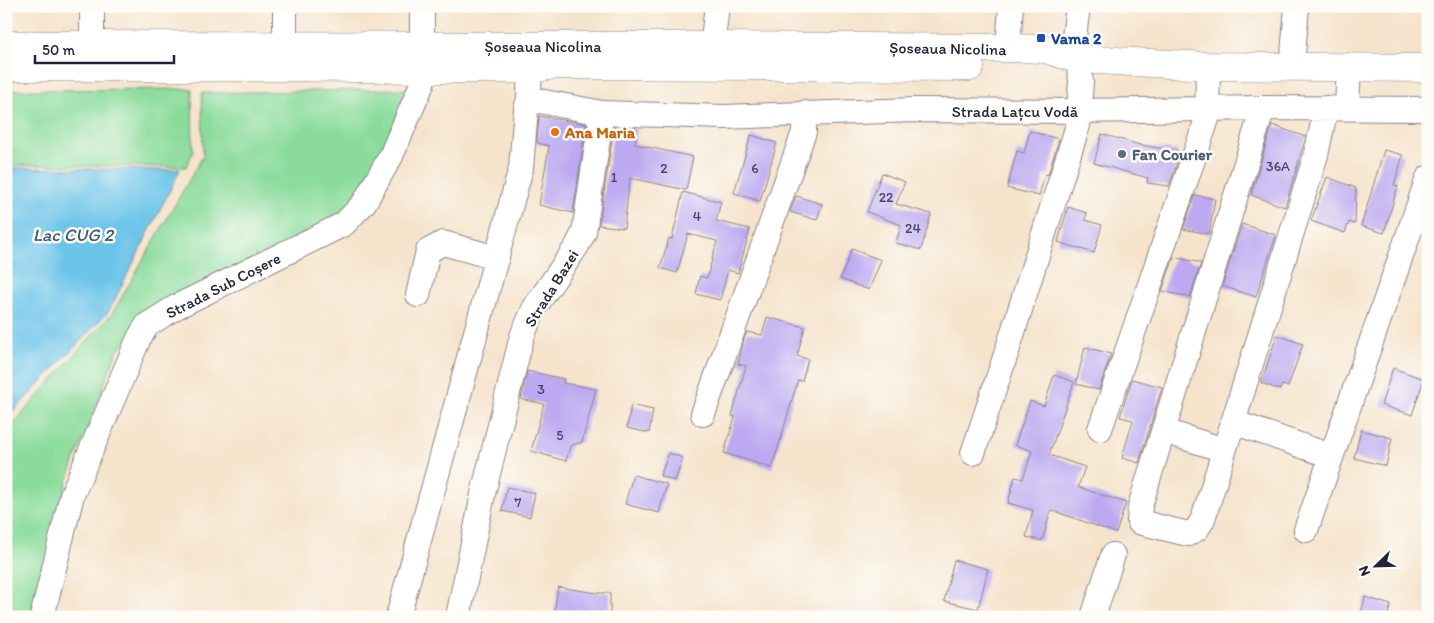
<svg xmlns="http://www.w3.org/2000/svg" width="1434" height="623" viewBox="0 0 1434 623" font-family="Itim,sans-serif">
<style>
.green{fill:#8bdc9c;stroke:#567f6c}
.water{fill:#6cc4e9;stroke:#477392}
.building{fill:#bca9f1}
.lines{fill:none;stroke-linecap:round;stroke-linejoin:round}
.minor-casing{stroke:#8c8283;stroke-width:26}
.major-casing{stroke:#8c8283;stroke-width:29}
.minor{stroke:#fff;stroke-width:24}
.major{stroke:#fff;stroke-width:28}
.transit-dot{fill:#1a4fb4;stroke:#fdfcf7;stroke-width:2}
.food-dot{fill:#e8710a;stroke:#fdfcf7;stroke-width:2}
.service-dot{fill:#5c6f8a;stroke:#fdfcf7;stroke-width:2}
.labels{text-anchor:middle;stroke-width:5;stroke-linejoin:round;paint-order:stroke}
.number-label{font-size:14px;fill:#484468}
.transit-label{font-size:16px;font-weight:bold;fill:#164399;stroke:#fdfcf7;text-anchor:start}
.street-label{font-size:16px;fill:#22223b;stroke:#fdfcf7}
.food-label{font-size:16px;font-weight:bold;fill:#c56008;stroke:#fdfcf7;text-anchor:start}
.service-label{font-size:16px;font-weight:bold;fill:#4e5e75;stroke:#fdfcf7;text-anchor:start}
.water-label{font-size:18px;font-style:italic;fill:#3c5b78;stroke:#fdfcf7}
</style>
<rect width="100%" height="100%" fill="#fdfcf7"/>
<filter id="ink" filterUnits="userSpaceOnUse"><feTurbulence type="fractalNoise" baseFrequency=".02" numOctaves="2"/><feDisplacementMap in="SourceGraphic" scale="10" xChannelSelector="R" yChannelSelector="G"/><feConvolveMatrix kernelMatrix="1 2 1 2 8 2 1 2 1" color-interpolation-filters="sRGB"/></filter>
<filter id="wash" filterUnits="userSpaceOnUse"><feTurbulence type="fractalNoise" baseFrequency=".0096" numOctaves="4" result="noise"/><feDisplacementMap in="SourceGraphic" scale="20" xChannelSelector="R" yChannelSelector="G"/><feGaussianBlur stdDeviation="1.12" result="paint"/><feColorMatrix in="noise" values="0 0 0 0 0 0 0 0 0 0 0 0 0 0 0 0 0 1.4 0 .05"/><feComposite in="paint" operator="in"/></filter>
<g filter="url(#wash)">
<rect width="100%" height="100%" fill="#f5e3cb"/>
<path class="green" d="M192 89 193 152 186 167 6 165V90Z
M410 89 375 163 344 214 147 316 117 351 68 478 33 617H6V432L113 312 203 156 202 93Z"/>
<path class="water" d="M6 168 180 170 109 311 6 419Z"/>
<g id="blocks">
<path class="building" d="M539 116 586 124 573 213 539 205 549 146 537 143Z
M1272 125 1306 137 1285 207 1251 195Z
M614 127 637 129 635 144 693 157 686 190 630 178 624 228 599 225Z
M1030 131 1059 139 1048 175 1045 174 1039 196 1007 188 1017 151 1024 153Z
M1102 134 1140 145 1178 151 1176 167 1169 186 1147 183 1148 178 1094 163Z
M751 135 777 143 760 201 734 193Z
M1384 150 1403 155 1394 185 1398 186 1384 233 1361 226Z
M882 173 905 182 896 204 931 214 921 250 896 243 901 225 867 212Z
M1327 177 1356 188 1355 224 1349 222 1345 233 1311 221Z
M683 192 721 202 716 221 750 229 738 273 728 270 720 300 696 294 700 276 707 278 717 241 688 234 677 273 660 268 669 238 672 239Z
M1195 195 1215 199 1209 234 1183 229Z
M796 196 822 204 817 220 790 212Z
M1068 207 1087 213 1085 220 1102 225 1094 253 1058 242Z
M1242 224 1276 235 1256 297 1222 286Z
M852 249 881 260 869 290 840 279Z
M1174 257 1201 263 1190 297 1162 291Z
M767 317 805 327 797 356 808 359 802 381 798 380 772 468 724 453 735 417 732 416 746 366 738 364 744 339 747 332 762 335Z
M1277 335 1303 344 1288 387 1282 385 1280 390 1261 383Z
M1085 347 1111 354 1099 390 1076 384Z
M1393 368 1424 379 1412 415 1381 405Z
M527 371 564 379 563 383 596 389 582 442 570 446 566 461 531 451 544 404 521 399Z
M1054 375 1074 382 1049 455 1085 467 1078 487 1126 503 1116 533 1051 510 1042 541 1026 537 1033 510 1008 503 1015 477 1023 479 1032 451 1015 445 1030 401 1044 406Z
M1132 379 1162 387 1139 463 1122 458 1133 420 1120 417Z
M631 405 653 410 649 433 627 428Z
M1361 430 1392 438 1386 466 1354 458Z
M669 453 683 458 675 481 660 476Z
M633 475 667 484 659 513 625 504Z
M507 487 535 493 530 517 502 511Z
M954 560 988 569 978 609 944 601Z
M558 587 597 593H610V617H564L554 615Z
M1365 597 1391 605 1387 617H1360Z"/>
</g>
</g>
<g filter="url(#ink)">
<use href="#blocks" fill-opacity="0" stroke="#8c8283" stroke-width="1"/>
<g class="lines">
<defs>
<path id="minor" d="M285 6V64
M1008 48 1011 6
M530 51 529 99 602 113 724 117 913 110 1080 111 1263 108 1428 109
M92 64V6
M713 64 714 31 717 6
M1292 67 1297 6
M1263 108 1140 506 1139 522 1188 534 1197 529 1203 519 1316 155 1326 108
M1347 108 1349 67
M418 295 428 251 443 243 497 258
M703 414 804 132V113
M1233 422 1331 456
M1100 429 1207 119 1208 66
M1164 431 1224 450
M973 453 1007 351 1078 125 1081 81 1074 37 1078 6
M1306 530 1428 178
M42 617 72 495 139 338 147 325 176 307 344 224 364 203 391 156 422 84V6
M398 617 521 168 526 109 529 99
M458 617 483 494 522 336 535 307 577 246 584 232 602 113
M1093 617 1113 555"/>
<path id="major" d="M6 45 713 46 1008 48 1045 49 1077 59 1208 66 1428 68
M6 67H285L422 69H530L555 65 970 67"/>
</defs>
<use href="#minor" class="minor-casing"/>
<use href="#major" class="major-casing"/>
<use href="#minor" class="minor"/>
<use href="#major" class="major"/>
</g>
</g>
<rect class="transit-dot" x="1036" y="33" width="10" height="10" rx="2.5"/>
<circle class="food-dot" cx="555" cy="132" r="5"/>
<circle class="service-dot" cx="1122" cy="154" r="5"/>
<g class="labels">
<g class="number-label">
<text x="1278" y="171">36A</text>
<text x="664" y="173">2</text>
<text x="755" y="173">6</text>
<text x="614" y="182">1</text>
<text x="886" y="202">22</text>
<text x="697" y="221">4</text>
<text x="913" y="233">24</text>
<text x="541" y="394">3</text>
<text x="560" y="440">5</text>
<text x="518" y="507">7</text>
</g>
<g class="transit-label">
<text x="1051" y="44">Vama 2</text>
</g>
<g class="street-label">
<text x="543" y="52">Șoseaua Nicolina</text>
<text transform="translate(948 48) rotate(1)" y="6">Șoseaua Nicolina</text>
<text x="1015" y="117">Strada Lațcu Vodă</text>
<text transform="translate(223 285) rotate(-27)" y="6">Strada Sub Coșere</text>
<text transform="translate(551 288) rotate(-58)" y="6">Strada Bazei</text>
</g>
<g class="food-label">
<text x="565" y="138">Ana Maria</text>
</g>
<g class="service-label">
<text x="1132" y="160">Fan Courier</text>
</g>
<g class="water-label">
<text x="73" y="241">Lac CUG 2</text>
</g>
</g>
<rect width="1434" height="623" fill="none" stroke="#fdfcf7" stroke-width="25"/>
<g transform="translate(1376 566) rotate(247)" stroke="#fdfcf7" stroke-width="4" paint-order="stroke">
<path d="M0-4L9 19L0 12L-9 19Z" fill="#22223b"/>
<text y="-8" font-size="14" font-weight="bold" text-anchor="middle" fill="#22223b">N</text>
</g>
<path d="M35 55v8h139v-8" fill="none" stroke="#22223b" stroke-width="2.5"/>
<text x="42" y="55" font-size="15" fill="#22223b" stroke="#fdfcf7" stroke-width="4" paint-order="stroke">50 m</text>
</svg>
